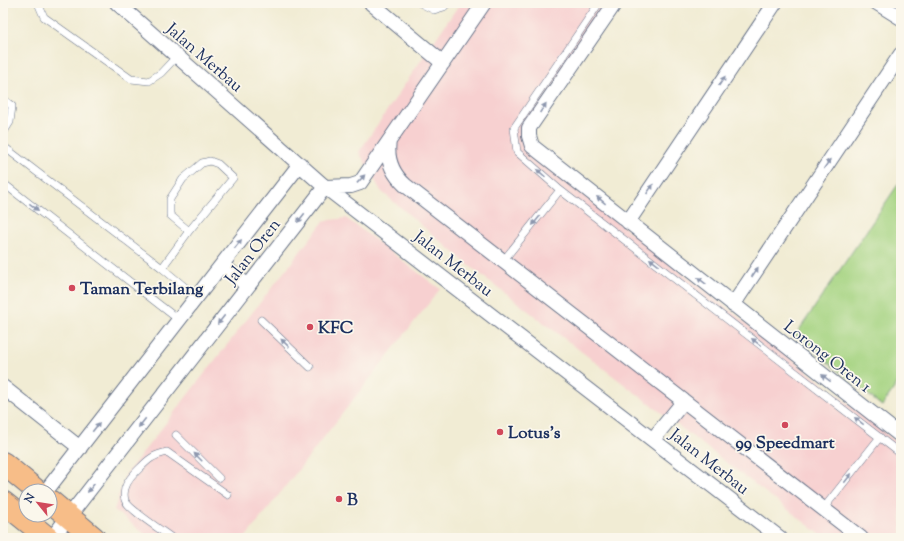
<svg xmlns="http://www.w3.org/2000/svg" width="904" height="541" viewBox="0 0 904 541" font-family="'Sorts Mill Goudy',serif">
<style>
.built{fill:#f7d0d0}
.green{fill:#a4d380;stroke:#60816f}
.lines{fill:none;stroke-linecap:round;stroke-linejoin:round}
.lane-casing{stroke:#667187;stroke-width:8}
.street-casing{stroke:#667187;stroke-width:16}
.primary-casing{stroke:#667187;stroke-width:24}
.lane{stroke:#fff;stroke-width:7}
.street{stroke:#fff;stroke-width:14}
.primary{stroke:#f7bd88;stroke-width:22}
.oneway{fill:#8d97ae}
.poi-dot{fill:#d1495b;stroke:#fbf7ec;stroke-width:1.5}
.labels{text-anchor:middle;stroke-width:3.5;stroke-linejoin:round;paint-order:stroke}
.street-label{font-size:17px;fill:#1b2f5e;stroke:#fbf7ec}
.poi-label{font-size:17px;font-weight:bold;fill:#1b2f5e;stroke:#fbf7ec;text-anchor:start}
</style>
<rect width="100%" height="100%" fill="#fbf7ec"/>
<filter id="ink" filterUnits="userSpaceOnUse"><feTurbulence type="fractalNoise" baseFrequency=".025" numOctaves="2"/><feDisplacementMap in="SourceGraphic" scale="8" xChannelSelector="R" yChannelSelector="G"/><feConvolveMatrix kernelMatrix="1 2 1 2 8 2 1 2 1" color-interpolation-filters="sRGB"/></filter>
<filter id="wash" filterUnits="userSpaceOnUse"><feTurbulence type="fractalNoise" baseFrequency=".012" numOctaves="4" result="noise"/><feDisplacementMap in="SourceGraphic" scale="16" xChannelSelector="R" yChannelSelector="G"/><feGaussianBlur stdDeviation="0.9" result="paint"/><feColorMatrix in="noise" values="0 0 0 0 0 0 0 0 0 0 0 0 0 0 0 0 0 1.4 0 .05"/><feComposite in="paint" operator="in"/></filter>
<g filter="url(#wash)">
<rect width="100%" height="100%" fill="#f1ecd4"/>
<path class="built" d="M460 3H609L525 129 530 153 901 445V538H825L471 267 381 191 359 152Z
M346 218 440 289 245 538H150L114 510 126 474 324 221Z"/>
<path class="green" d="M901 180V378L882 406 795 336Z"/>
</g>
<g filter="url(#ink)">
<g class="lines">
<defs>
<path id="lane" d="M38 3 44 17 131 79 149 81 161 73 177 56
M420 3 434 10 444 7 448 3
M599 3 514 128 517 152 560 190 901 454
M3 99 12 106 10 122 3 133
M3 146 162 268 197 297
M210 161 218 164 233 178 189 231 170 215V199L183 179 202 163Z
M3 183 179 320
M503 261 560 190
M162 268 189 231
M261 320 310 367
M176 435 219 478
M823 509 880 437
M172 538C164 532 127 508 125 500 122 490 128 480 135 473 147 461 150 456 167 452L228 495"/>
<path id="street" d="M117 3 325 187 780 538
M371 3 443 63
M615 3 529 128V136L532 146 901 436
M877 3 901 18
M389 141C386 159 392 173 405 185L861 538
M628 222 775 3
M222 265 248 286
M733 305 901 54
M3 387 80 448
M653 439 684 401
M46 491 300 164
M52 538 325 187 351 186 360 183 389 141 484 3"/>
<path id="primary" d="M3 463 37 491
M50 501 94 538
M3 502 48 538"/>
</defs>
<use href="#lane" class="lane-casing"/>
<use href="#street" class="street-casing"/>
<use href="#primary" class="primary-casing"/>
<use href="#lane" class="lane"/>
<use href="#street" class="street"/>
<use href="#primary" class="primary"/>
</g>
<defs><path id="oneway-solid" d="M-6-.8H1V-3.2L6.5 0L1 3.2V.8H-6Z"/></defs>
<g class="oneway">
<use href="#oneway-solid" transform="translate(722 81) rotate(-56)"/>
<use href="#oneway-solid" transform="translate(543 108) rotate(-56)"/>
<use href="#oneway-solid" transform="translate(827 164) rotate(-56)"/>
<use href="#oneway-solid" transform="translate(541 173) rotate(-138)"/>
<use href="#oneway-solid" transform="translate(361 179) rotate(-47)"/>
<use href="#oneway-solid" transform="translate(650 189) rotate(-56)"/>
<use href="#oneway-solid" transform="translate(601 200) rotate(-141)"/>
<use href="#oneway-solid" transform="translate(34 207) rotate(38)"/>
<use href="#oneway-solid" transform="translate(301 218) rotate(128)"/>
<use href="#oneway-solid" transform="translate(536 221) rotate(129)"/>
<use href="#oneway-solid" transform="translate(238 244) rotate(-52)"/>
<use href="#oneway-solid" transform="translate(654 262) rotate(-142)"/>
<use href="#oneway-solid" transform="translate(755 272) rotate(-56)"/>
<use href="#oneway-solid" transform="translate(702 281) rotate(-142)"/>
<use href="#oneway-solid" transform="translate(221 320) rotate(128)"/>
<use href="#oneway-solid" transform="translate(756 342) rotate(-142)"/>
<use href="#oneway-solid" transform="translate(285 343) rotate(-136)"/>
<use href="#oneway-solid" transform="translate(826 378) rotate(-142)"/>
<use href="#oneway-solid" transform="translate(859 421) rotate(-142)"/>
<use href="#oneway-solid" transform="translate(142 423) rotate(128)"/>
<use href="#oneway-solid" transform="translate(96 427) rotate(-52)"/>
<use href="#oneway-solid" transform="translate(198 457) rotate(-135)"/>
<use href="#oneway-solid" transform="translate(848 478) rotate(-52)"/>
<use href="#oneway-solid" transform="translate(91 488) rotate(128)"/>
</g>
</g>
<g class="poi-dot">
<circle cx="72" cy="288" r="4"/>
<circle cx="310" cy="327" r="4"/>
<circle cx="785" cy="425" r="4"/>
<circle cx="500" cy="432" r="4"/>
<circle cx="339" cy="499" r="4"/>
</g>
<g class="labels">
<g class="street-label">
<text transform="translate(205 57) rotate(41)" y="6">Jalan Merbau</text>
<text transform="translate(252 251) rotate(-52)" y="6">Jalan Oren</text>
<text transform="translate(454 263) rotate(38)" y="6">Jalan Merbau</text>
<text transform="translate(828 356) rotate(38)" y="6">Lorong Oren 1</text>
<text transform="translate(710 461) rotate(38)" y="6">Jalan Merbau</text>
</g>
<g class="poi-label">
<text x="80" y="294">Taman Terbilang</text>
<text x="318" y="333">KFC</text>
<text x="508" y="438">Lotus's</text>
<text x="785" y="448" text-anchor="middle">99 Speedmart</text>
<text x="347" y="505">B</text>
</g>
</g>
<rect width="904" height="541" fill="none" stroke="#fbf7ec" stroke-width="16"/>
<g transform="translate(38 503) rotate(300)"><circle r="19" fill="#fbf7ec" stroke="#a1a7b3"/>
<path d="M0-3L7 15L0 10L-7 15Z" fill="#d1495b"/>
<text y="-6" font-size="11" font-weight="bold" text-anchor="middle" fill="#1b2f5e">N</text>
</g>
</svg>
